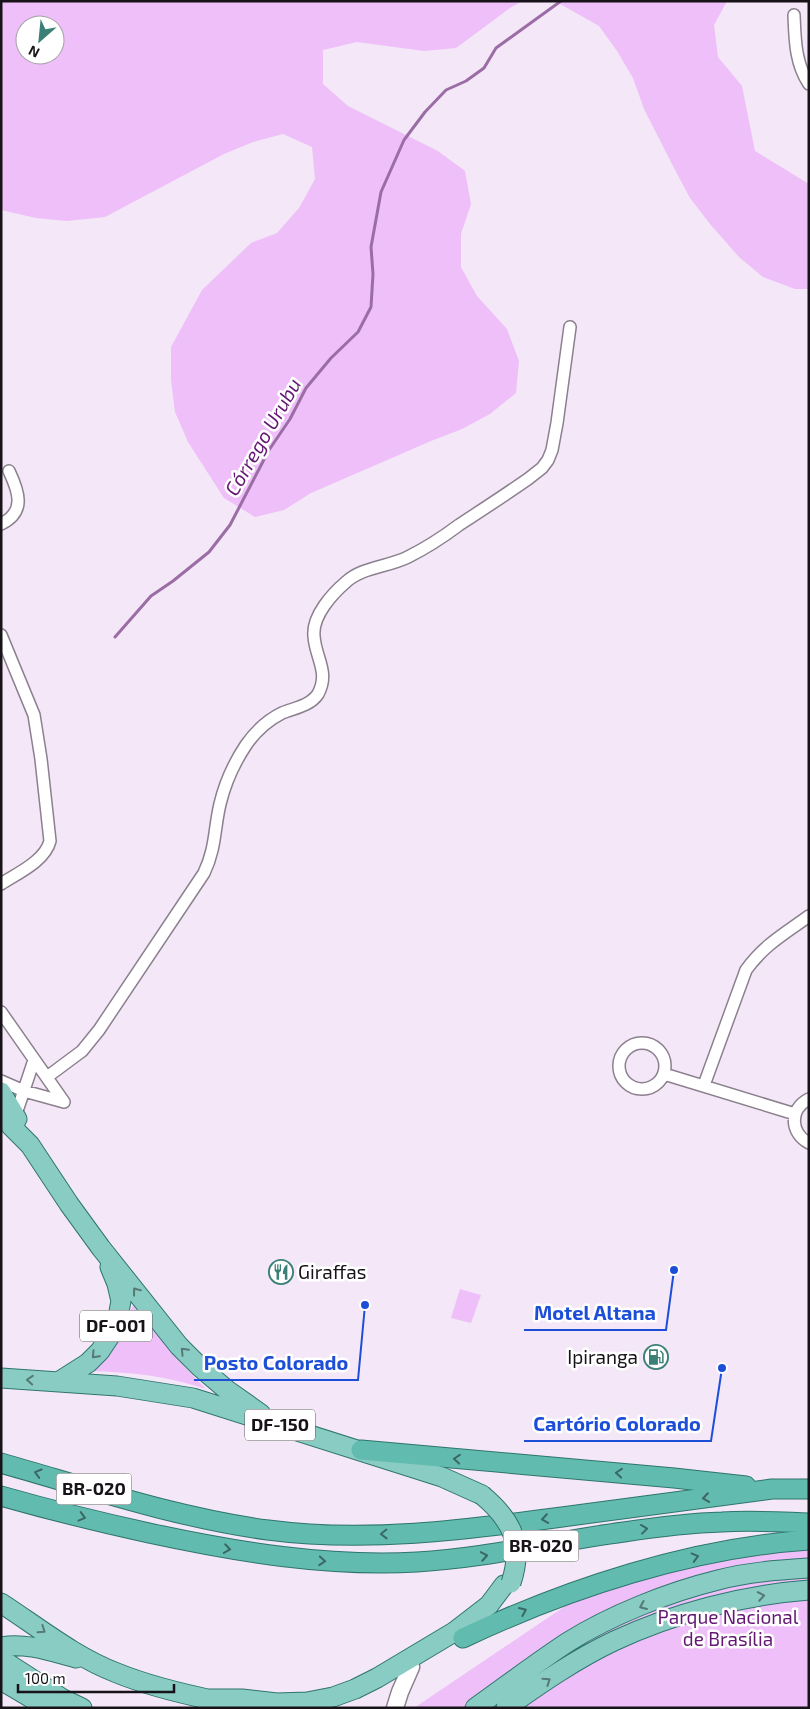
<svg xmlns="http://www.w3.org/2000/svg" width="810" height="1709" viewBox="0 0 810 1709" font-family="'Exo 2',sans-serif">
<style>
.green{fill:#eebff8;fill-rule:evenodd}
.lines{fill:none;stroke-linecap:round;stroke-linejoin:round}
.stream{stroke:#9b6da5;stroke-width:3}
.minor-casing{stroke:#8c808f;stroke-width:14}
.secondary-casing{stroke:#8c808f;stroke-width:19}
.primary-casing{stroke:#2e756d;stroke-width:21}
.trunk-casing{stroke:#2e756d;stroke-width:21}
.minor{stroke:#fff;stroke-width:11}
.secondary{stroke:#fff;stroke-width:16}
.primary{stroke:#89ccc3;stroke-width:19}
.trunk{stroke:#62bbaf;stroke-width:19}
.primary-bridge-casing{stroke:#2e756d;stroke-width:21;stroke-linecap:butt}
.primary-bridge{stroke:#89ccc3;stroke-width:19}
.oneway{stroke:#567976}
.oneway2{stroke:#3c6764}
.labels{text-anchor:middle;stroke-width:5;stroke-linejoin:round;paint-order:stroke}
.shield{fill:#fff;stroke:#5d5a5d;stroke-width:1}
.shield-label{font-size:18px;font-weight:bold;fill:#171318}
.poi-label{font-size:19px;fill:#171318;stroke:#fff;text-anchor:start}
.park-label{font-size:19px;fill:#641874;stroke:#fff}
.water-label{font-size:20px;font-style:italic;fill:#641773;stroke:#fff}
.leader{fill:none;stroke:#1d4ed8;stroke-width:2}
.callout-dot{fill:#1d4ed8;stroke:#fff;stroke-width:2}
.callout-label{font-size:20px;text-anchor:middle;font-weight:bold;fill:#1d4ed8;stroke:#fff;stroke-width:5;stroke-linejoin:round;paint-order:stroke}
</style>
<rect width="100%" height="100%" fill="#f4e7f7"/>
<path class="green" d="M1 1H522L510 8 456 48 424 51 357 42 323 50V84L348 106 438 151 465 171 471 204 461 234V267L477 296 507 329 519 361 516 393 490 414 462 429 431 441 311 493 284 510 255 517 224 498 188 442 175 412 171 380V347L202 290 251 243 277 233 299 208 315 179 312 147 283 134 253 142 224 154 105 217 67 221 36 218 1 210ZM25 25H55V55H25Z
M555 1H727L714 25 718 57 742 86 755 151 809 184V289H795L763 277 739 257 710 224 690 198 674 168 644 109 633 78 617 51 599 26Z
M460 1289 481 1295 471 1323 451 1318Z
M130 1294C152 1329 176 1360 206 1389 166 1376 132 1372 90 1371L106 1358 120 1339 133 1305Z
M782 1543H809V1708H414L598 1584 670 1552Z"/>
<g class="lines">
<path class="stream" d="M115 637 151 596 173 581 209 552 230 525 269 450 290 419 306 388 331 358 358 332 371 307 373 274 371 247 381 192 404 140 425 112 446 90 466 81 484 68 496 48 561 1"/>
<defs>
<path id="minor" d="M794 15C795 39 795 63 809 84
M1 524C26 512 19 492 9 471
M1 635 34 715 41 759 50 841C45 861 18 873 1 884
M1 1012 64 1102
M619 1066a23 23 0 1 1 46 0a23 23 0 1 1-46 0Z
M664 1074 795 1114
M47 1077 82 1051 99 1030 204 873C216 848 214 829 220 804 225 783 234 763 246 745 255 732 268 720 282 713 294 708 310 706 318 694 330 672 315 657 314 636 312 616 332 594 346 582 362 567 388 567 408 557 426 548 443 537 459 525 482 510 505 495 528 479L542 468 548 460 552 450 557 423 570 327
M1 1081 24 1091 64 1102
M704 1085 746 970C764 945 784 934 809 916
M809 1099C789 1109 790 1133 809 1143
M15 1117 34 1060"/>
<path id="secondary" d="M395 1708 400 1692 411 1667"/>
<path id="primary" d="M1 1092 17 1119
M1 1111 11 1126 30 1145 69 1204 101 1248 179 1346 200 1367 227 1390 261 1414
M1 1378 117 1386 193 1398 442 1477 482 1495
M58 1382 88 1363 100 1351 116 1327 121 1301 117 1284 110 1267
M1 1603C38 1627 75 1657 117 1673 149 1686 183 1694 217 1701
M1 1647C25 1642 53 1652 76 1658
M1 1659 63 1699 82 1708
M1 1680 48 1708
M205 1699H242L277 1703 307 1702 333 1697 355 1689 377 1678 454 1632 489 1605 504 1585
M475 1708C506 1686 536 1663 568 1642 611 1615 669 1592 718 1580 748 1572 779 1570 809 1568
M506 1708C540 1684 576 1659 614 1641 674 1613 743 1595 809 1590"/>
<path id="trunk" d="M361 1450 674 1478 746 1486
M1 1463C89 1488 177 1518 268 1530 365 1543 465 1530 562 1517 632 1508 702 1499 772 1489H809
M1 1496C50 1510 99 1522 149 1533 237 1552 327 1567 417 1562 487 1558 555 1541 624 1532 657 1527 690 1523 722 1522 751 1520 780 1522 809 1523
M463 1638C569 1588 691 1548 809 1540"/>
</defs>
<use href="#minor" class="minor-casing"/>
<use href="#secondary" class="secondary-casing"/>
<use href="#primary" class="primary-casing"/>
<use href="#trunk" class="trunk-casing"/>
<use href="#minor" class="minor"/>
<use href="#secondary" class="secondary"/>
<use href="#primary" class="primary"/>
<use href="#trunk" class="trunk"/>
<defs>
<path id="primary-bridge" d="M482 1495C512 1520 524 1544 511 1583"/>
</defs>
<use href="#primary-bridge" class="primary-bridge-casing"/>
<use href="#primary-bridge" class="primary-bridge"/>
</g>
<defs><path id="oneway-chevron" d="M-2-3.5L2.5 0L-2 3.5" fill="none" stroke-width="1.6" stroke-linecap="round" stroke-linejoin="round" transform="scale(1.25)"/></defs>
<g class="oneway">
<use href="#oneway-chevron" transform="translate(136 1291) rotate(-127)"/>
<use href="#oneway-chevron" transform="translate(184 1351) rotate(-134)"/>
<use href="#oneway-chevron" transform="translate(95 1355) rotate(133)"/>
<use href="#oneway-chevron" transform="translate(30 1380) rotate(-176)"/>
<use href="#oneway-chevron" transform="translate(761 1596) rotate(-10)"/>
<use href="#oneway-chevron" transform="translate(643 1606) rotate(157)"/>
<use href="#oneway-chevron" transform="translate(42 1630) rotate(34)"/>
<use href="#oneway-chevron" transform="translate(547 1681) rotate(-34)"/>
</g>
<g class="oneway2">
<use href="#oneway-chevron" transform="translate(457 1459) rotate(-175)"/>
<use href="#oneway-chevron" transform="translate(38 1473) rotate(-164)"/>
<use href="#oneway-chevron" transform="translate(619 1473) rotate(-175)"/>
<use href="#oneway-chevron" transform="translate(706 1498) rotate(172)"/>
<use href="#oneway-chevron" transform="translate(82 1517) rotate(15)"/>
<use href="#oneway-chevron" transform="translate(545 1519) rotate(172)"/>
<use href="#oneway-chevron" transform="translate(644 1529) rotate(-7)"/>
<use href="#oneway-chevron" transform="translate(384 1534) rotate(179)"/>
<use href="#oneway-chevron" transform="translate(227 1549) rotate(9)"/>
<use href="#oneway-chevron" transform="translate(484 1556) rotate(-10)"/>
<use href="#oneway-chevron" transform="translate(695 1557) rotate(-15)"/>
<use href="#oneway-chevron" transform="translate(322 1561) rotate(4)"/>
<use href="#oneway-chevron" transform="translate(523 1611) rotate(-23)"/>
</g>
<defs>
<symbol id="restaurant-ring" viewBox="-11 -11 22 22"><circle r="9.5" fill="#fff" stroke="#3b8076" stroke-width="1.5"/><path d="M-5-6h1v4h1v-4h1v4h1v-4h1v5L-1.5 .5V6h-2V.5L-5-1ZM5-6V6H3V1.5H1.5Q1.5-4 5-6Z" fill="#3b8076"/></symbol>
<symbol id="fuel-ring" viewBox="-11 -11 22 22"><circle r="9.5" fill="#fff" stroke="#3b8076" stroke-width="1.5"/><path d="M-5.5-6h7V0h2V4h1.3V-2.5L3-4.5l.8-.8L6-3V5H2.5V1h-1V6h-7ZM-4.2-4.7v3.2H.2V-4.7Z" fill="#3b8076"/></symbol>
</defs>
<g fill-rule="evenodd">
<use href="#restaurant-ring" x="267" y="1258" width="28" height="28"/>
<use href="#fuel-ring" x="642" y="1343" width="28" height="28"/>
</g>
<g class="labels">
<g class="shield">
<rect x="80" y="1310.5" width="72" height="31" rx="4"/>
<rect x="245" y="1409.5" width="70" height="31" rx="4"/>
<rect x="56.5" y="1473.5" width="75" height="31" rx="4"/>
<rect x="503.5" y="1530.5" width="75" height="31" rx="4"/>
</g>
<g class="shield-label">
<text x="116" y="1332">DF-001</text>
<text x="280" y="1431">DF-150</text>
<text x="94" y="1495">BR-020</text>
<text x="541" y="1552">BR-020</text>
</g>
<g class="poi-label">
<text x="298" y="1279">Giraffas</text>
<text x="638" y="1364" text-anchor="end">Ipiranga</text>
</g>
<g class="park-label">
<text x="728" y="1624">Parque Nacional<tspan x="728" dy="22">de Brasília</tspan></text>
</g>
<g class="water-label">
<text transform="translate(263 437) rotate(-60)" y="7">Córrego Urubu</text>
</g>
</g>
<path class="leader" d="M674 1270L666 1330H524M365 1305L358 1380H194M722 1368L711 1441H524"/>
<g class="callout-dot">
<circle cx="674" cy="1270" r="5"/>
<circle cx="365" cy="1305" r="5"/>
<circle cx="722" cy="1368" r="5"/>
</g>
<g class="callout-label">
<text x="595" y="1320">Motel Altana</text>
<text x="276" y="1370">Posto Colorado</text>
<text x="617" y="1431">Cartório Colorado</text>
</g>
<rect width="810" height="1709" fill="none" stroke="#171318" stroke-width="5"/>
<g transform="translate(40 40) rotate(207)"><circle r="24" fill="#ffffff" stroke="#a2a1a3"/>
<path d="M0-4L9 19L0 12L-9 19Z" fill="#3b8076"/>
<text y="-8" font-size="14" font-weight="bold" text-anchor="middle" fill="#171318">N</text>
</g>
<path d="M18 1684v8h156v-8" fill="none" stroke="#171318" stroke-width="2.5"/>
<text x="25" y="1684" font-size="15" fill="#171318" stroke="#ffffff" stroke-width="4" paint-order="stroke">100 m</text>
</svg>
